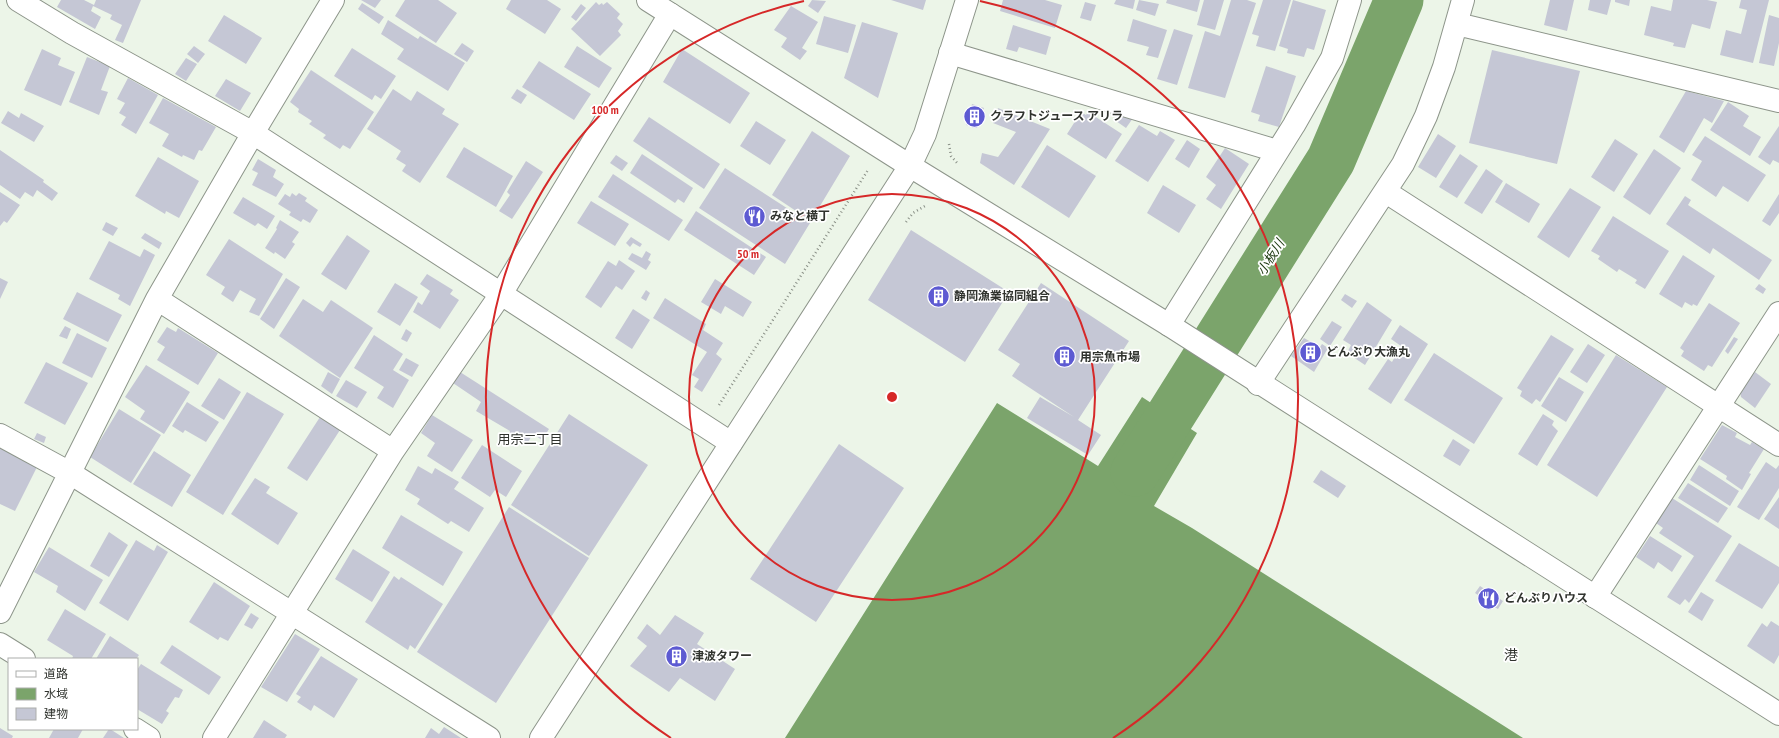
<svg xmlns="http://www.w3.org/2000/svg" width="1779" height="738" viewBox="0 0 1779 738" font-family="'PT Sans Narrow','Noto Sans JP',sans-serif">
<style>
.water{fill:#7ba46b}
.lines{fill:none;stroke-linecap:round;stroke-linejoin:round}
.river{stroke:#7ba46b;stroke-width:49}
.building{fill:#c5c7d5}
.street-casing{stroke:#8d958a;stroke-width:24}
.secondary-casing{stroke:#8d958a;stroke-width:24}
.path{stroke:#898f86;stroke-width:2.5;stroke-dasharray:1 3;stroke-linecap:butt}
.street{stroke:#fff;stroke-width:22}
.secondary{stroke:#fff;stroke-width:22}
.ring{fill:none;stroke:#d62828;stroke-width:2}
.labels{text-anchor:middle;stroke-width:3.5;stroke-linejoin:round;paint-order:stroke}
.poi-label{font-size:12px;font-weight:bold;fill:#30332e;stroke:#fff;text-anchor:start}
.water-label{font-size:13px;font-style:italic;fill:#1b370e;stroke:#fff}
.neighbourhood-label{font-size:13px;fill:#30332e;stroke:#fff}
.quarter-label{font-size:14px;fill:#30332e;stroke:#fff}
.centre{fill:#d62828;stroke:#fff;stroke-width:2}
.ring-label{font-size:12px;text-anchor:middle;font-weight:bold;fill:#d62828;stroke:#fff;stroke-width:3.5;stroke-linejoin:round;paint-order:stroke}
</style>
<rect width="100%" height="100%" fill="#ecf5e8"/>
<path class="water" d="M1142 397 1197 433 1154 506 1192 528 1523 738H785L997 403 1098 466Z"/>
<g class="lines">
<path class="river" d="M1135 472 1331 160 1399 0"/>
</g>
<path class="building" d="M61 0H84L94 5 96 0H141L123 43 115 40 122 25 110 19 112 15 93 6 91 11 101 17 95 29 57 7Z
M361 0H381L375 8Z
M405 0H438L457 13 436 43 395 16Z
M511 0H547L561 9 545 34 506 9Z
M812 0 826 1 818 13 808 6Z
M891 0H926L923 10Z
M1003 0H1045L1062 5 1055 28 1000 11Z
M1116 0H1135L1133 9 1114 4Z
M1139 0 1159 4 1155 16 1136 10Z
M1167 0H1200L1197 12 1166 3Z
M1204 0H1224L1215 30 1197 25Z
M1231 0H1247L1256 3 1225 98 1188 88 1205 31 1220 36Z
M1263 0H1291L1275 51 1256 46 1259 36 1252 34Z
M1293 0 1326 10 1314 50 1307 48 1304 57 1287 53 1288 49 1279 46Z
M1550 0H1574L1567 31 1544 25Z
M1590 0H1611L1607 15 1588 10Z
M1615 0H1630L1629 6 1615 2Z
M1673 0H1707L1717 2 1710 29 1692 24 1685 48 1673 46 1674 43 1644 35 1651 6 1671 11Z
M1741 0H1769L1753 63 1720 55 1726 30 1741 34 1747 10 1739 8Z
M596 2 599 5 602 3 603 5 607 2 620 14 617 18 623 24 618 31 621 35 600 56 571 29Z
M1085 2 1096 5 1091 21 1080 18Z
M362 3 384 17 379 24 358 9Z
M581 4 586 8 576 21 571 17Z
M791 6 818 22 802 48 807 51 800 60 781 47 787 38 774 30Z
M224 15 262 38 246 64 208 41Z
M1769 15 1779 18V43L1774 66 1759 63Z
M824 16 856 25 848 53 816 44Z
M1133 19 1167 30 1158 58 1146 55 1149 47 1127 41Z
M388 20 418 39 420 36 465 63 448 91 397 59 404 49 381 34Z
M862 22 898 33 878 98 844 78Z
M1013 25 1051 37 1046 55 1019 47 1017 52 1006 49Z
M1174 29 1193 35 1177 85 1157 79Z
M462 43 474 51 467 62 454 54Z
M194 46 205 54 198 63 187 54Z
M577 46 612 68 599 88 564 67Z
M352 48 396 76 381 99 375 95 372 100 334 76Z
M42 49 61 58 58 65 75 72 61 106 24 90Z
M682 49 750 93 730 124 663 82Z
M1492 50 1580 71 1557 164 1469 143Z
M87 57 110 66 101 90 108 92 99 115 69 102Z
M186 58 197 64 186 81 175 74Z
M539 61 591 94 574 120 522 87Z
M1266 66 1296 76 1279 127 1258 121 1260 115 1251 112Z
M311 70 374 112 350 149 343 145 340 149 323 138 326 135 309 124 312 121 298 112 299 109 290 102Z
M128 78 158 95 136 134 121 125 126 117 119 113 125 103 117 99Z
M226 79 251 93 240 111 215 96Z
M393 89 411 101 417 91 445 109 442 114 459 124 420 183 402 171 406 165 396 159 401 151 367 129Z
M517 89 527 95 521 104 511 98Z
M1686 91 1724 101 1712 123 1704 118 1684 153 1659 137Z
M163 98 216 127 202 151 199 150 194 160 183 155 182 157 162 146 169 134 149 123Z
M1728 102 1749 116 1743 126 1761 137 1750 156 1710 130Z
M972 104 984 108 977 128 966 125Z
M998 108 1050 129 1014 185 980 163 982 153 998 157 1016 132 993 123Z
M8 111 19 118 21 113 44 126 34 142 1 123Z
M1124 111 1133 118 1126 128 1116 121Z
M1081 112 1086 115 1088 112 1122 134 1106 159 1067 134Z
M649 117 720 164 704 189 633 141Z
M756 121 786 140 770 165 740 146Z
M1139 125 1157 136 1160 131 1175 140 1148 182 1115 161Z
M1779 126V163L1773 160 1770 165 1758 157Z
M812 131 850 156 811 221 772 195Z
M1438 134 1456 146 1436 178 1418 167Z
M1705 136 1766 175 1748 202 1723 186 1716 197 1691 180 1702 161 1692 155Z
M1615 139 1638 154 1614 192 1591 177Z
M1187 140 1200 149 1189 168 1175 159Z
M1047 145 1096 176 1069 218 1021 187Z
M464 147 513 176 496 207 446 177Z
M1225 148 1249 164 1221 209 1206 199 1216 185 1206 177Z
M1654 149 1681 168 1650 215 1623 197Z
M0 150 44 180 43 182 58 193 52 201 37 190 33 197 25 192 20 199 0 185Z
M642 154 693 188 684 203 678 199 675 203 630 173Z
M1460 154 1478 166 1457 198 1439 187Z
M616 155 628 163 622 171 610 163Z
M158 157 199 181 179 218 166 211 165 214 135 196Z
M258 159 276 170 273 177 284 184 276 197 252 185 258 173 252 170Z
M526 161 543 172 512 219 499 211 510 195 507 192Z
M725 168 810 223 785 264 699 208Z
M1486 169 1503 181 1482 214 1464 203Z
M613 174 683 220 669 241 598 197Z
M1506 183 1540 204 1529 223 1495 202Z
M1163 185 1196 205 1179 233 1147 213Z
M1570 188 1601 207 1569 258 1537 237Z
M0 192 20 205 7 223 4 221 0 226Z
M292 193 296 196 299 193 307 198 305 201 318 210 310 223 303 219 301 222 289 215 291 212 278 204 285 194 290 197Z
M1779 194V213L1770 226 1762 221Z
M1685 196 1691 200 1688 205 1772 260 1759 280 1713 248 1710 254 1666 224Z
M243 197 275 216 267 229 258 223 255 226 233 213Z
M591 201 629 224 615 246 577 223Z
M696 211 766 257 754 275 684 230Z
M1613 216 1669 251 1645 289 1635 283 1637 280 1619 269 1617 272 1598 259 1600 256 1591 251Z
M280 220 299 232 292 242 295 244 285 259 275 252 274 254 265 248 277 229 276 228Z
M106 222 118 228 113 236 102 230Z
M911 230 1009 292 965 362 868 300Z
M145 233 162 243 159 249 141 238Z
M347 235 370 251 346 290 321 274Z
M631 237 642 244 640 247 633 243 630 247 626 243Z
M229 239 283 274 259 316 249 312 256 299 240 290 233 302 221 294 225 287 206 275Z
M109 241 140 257 144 249 155 255 130 306 118 299 120 295 89 279Z
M646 251 651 254 648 260 651 262 646 270 628 259 632 253 642 258Z
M1683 255 1715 276 1697 306 1693 304 1692 306 1685 302 1682 308 1659 294Z
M619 260 635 271 622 290 616 286 601 308 585 297 608 261 616 266Z
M427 274 453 290 450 294 459 300 440 329 413 312 418 302 422 305 430 291 420 284Z
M0 278 8 282 0 299Z
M286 278 300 287 274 329 260 319Z
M715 279 752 302 743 317 725 306 721 314 701 302Z
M395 283 418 297 400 326 377 312Z
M1041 283 1129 341 1078 420 1101 435 1088 455 1027 418 1040 397 1074 417 1012 376 1020 364 998 350Z
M1759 284 1766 289 1763 294 1755 289Z
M646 290 650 293 646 301 641 298Z
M77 292 122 315 108 342 63 319Z
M1345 294 1357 301 1352 308 1341 300Z
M665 298 706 324 703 330 723 343 716 354 722 359 702 392 694 387 699 379 692 375 707 352 653 318Z
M303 299 323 312 331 300 373 328 340 378 279 336Z
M1367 302 1392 320 1365 365 1347 353 1351 345 1343 340Z
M1709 303 1740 323 1712 367 1708 365 1704 371 1681 356 1684 351 1680 348Z
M633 309 650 320 632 349 615 338Z
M1332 321 1342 327 1330 346 1320 339Z
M1400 325 1428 344 1391 404 1368 389 1388 359 1392 362 1401 346 1391 339Z
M65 326 71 329 67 339 59 336Z
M167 327 176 332 178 328 218 353 198 385 157 360 165 347 157 342Z
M406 329 412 333 407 342 401 339Z
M77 333 107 348 92 378 62 363Z
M374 335 403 354 393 370 409 380 393 408 377 398 384 387 354 368Z
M1551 335 1574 349 1540 402 1536 399 1532 404 1520 396 1522 391 1517 388Z
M1734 337 1738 339 1728 354 1725 351Z
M1304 338 1320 347 1322 344 1328 348 1314 372 1291 356Z
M1588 344 1605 355 1587 383 1570 372Z
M1434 353 1503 398 1474 444 1404 400Z
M1616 355 1667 387 1597 497 1547 465Z
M406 358 419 365 412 377 399 370Z
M46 362 88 383 65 425 24 403Z
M146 365 190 392 164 434 140 419 145 411 125 397Z
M328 372 340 379 332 394 321 386Z
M460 372 549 429 542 440 533 434 526 445 509 434 510 431 476 411 481 402 453 383Z
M1755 372 1771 384 1755 408 1741 397 1740 392Z
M1559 377 1584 392 1566 422 1541 406Z
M219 378 241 392 224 420 201 406Z
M346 380 367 392 357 408 336 396Z
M247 392 284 414 223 515 186 492Z
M187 402 219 422 206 442 185 430 183 433 172 426Z
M119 409 161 435 131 483 90 457Z
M569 414 648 465 589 556 511 505Z
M1543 414 1554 421 1552 425 1558 431 1537 466 1518 454Z
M432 415 473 440 452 472 427 456 435 443 421 433Z
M320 417 340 430 307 481 287 468Z
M1722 425 1737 433 1735 437 1750 445 1752 442 1764 449 1749 473 1751 474 1742 490 1726 479 1727 476 1700 459Z
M37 433 46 437 44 443 34 439Z
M1453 439 1470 450 1460 466 1443 456Z
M839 444 904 488 816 622 750 579Z
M482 445 522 471 506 497 495 490 490 497 461 478Z
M0 446 40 461 15 511 0 504Z
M154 451 191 475 172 507 133 484Z
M1766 462 1776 469 1779 465V488L1759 520 1737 507Z
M1699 465 1739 491 1730 506 1690 480Z
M418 466 432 474 435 468 459 482 454 489 484 508 469 532 451 521 448 524 417 504 420 499 405 490Z
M1321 470 1346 486 1338 498 1313 482Z
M255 478 270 487 266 493 298 513 278 545 231 514Z
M1688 483 1728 508 1718 523 1678 498Z
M1779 497V529L1764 519Z
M1672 498 1732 536 1689 603 1685 599 1680 605 1667 597 1694 556 1659 533 1663 528 1656 523Z
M509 507 589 558 496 703 417 652Z
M401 515 463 552 443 586 382 548Z
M109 532 128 545 109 577 90 566Z
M1650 536 1682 556 1672 572 1658 562 1654 569 1636 557Z
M136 540 154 551 157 545 168 552 128 621 99 603Z
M1739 543 1779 567V583L1762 609 1715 581Z
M49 547 103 580 85 611 56 592 58 586 34 572Z
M353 549 390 572 372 602 335 579Z
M394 576 399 580 401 577 443 604 415 649 410 645 408 650 365 622Z
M214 582 250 606 228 641 220 637 218 640 189 622Z
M1480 586 1503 601 1498 609 1480 599 1481 597 1475 593Z
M1701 592 1714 600 1702 621 1688 612Z
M65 609 106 634 91 659H72L73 656 47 640Z
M251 613 259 618 252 629 244 625Z
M675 615 704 633 697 644 735 669 715 701 680 678 669 692 630 666 647 646 637 638 647 624 660 635Z
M1771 621 1779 626V655L1774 664 1747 646 1762 623 1767 627Z
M295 634 320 649 287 702 261 687Z
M110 636 139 655 136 659H96Z
M172 645 221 677 209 695 160 663Z
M321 656 358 679 334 718 314 705 311 711 297 702 301 697 296 694Z
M141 664 183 690 179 698 175 697 166 711 169 713 162 724 137 709V670Z
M264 720 287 735 285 738H253Z
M444 727 461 738H425L431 728 439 734Z
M0 728 13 736 12 738H0Z
M54 729H83L78 738H49Z
M109 729H110L124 738H103Z"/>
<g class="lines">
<defs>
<path id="street" d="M18 0 72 33 253 133 731 443
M1457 24 1779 101
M950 53 1277 151
M1386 192 1779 445
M157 299 393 451
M1169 325 1294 125 1332 58 1350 0
M1258 384 1403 164 1426 116 1444 67 1463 0
M0 435 70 473 489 738
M1595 597 1779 313
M0 612 157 299 253 133 333 0
M0 644 24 659
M135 729 149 738
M214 738 393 451 501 294 670 14"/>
<path id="secondary" d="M648 0 910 166 1169 325 1779 714
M541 738 910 166 925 134 967 0"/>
</defs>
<use href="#street" class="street-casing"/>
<use href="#secondary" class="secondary-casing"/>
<path class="path" d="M949 144 951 156 958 164
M906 222 913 213 925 206
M719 405 868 170"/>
<use href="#street" class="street"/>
<use href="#secondary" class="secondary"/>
</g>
<g class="ring">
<circle cx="892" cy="397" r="203"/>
<path d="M671 738A406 406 0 0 1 804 1M980 1A406 406 0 0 1 1113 738"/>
</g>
<defs>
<symbol id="building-disc" viewBox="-11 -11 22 22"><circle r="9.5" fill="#5d5ad2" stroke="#fff"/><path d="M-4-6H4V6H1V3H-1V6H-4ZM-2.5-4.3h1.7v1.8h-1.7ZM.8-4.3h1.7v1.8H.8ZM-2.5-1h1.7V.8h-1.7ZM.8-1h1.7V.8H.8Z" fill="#fff"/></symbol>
<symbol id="restaurant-disc" viewBox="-11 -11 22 22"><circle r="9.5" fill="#5d5ad2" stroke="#fff"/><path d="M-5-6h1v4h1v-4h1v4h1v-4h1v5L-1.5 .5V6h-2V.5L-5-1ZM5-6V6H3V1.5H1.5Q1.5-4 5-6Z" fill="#fff"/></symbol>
</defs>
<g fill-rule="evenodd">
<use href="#building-disc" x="962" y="104" width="25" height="25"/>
<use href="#restaurant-disc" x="742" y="204" width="25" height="25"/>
<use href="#building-disc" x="926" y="284" width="25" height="25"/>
<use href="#building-disc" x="1298" y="340" width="25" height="25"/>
<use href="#building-disc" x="1052" y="344" width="25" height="25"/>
<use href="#restaurant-disc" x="1476" y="586" width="25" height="25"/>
<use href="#building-disc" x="664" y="644" width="25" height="25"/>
</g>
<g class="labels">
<g class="poi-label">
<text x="990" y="120">クラフトジュース アリラ</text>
<text x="770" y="220">みなと横丁</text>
<text x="954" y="300">静岡漁業協同組合</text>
<text x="1326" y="356">どんぶり大漁丸</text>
<text x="1080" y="361">用宗魚市場</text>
<text x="1504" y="602">どんぶりハウス</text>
<text x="692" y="660">津波タワー</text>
</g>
<g class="water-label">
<text transform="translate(1270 257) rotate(-58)" y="5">小板川</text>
</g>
<g class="neighbourhood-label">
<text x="530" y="444">用宗二丁目</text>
</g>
<g class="quarter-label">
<text x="1511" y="660">港</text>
</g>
</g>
<circle cx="892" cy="397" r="6" class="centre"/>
<g class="ring-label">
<text x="605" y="114">100 m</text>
<text x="748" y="258">50 m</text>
</g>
<rect x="8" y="658" width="130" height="72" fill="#ffffff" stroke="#acadab"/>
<rect x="16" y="671" width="20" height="6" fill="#ffffff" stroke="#acadab"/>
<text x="44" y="678" font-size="12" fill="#30332e">道路</text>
<rect x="16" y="688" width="20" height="12" fill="#7ba46b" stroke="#acadab"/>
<text x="44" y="698" font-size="12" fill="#30332e">水域</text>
<rect x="16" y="708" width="20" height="12" fill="#c5c7d5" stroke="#acadab"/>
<text x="44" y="718" font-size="12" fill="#30332e">建物</text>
</svg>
